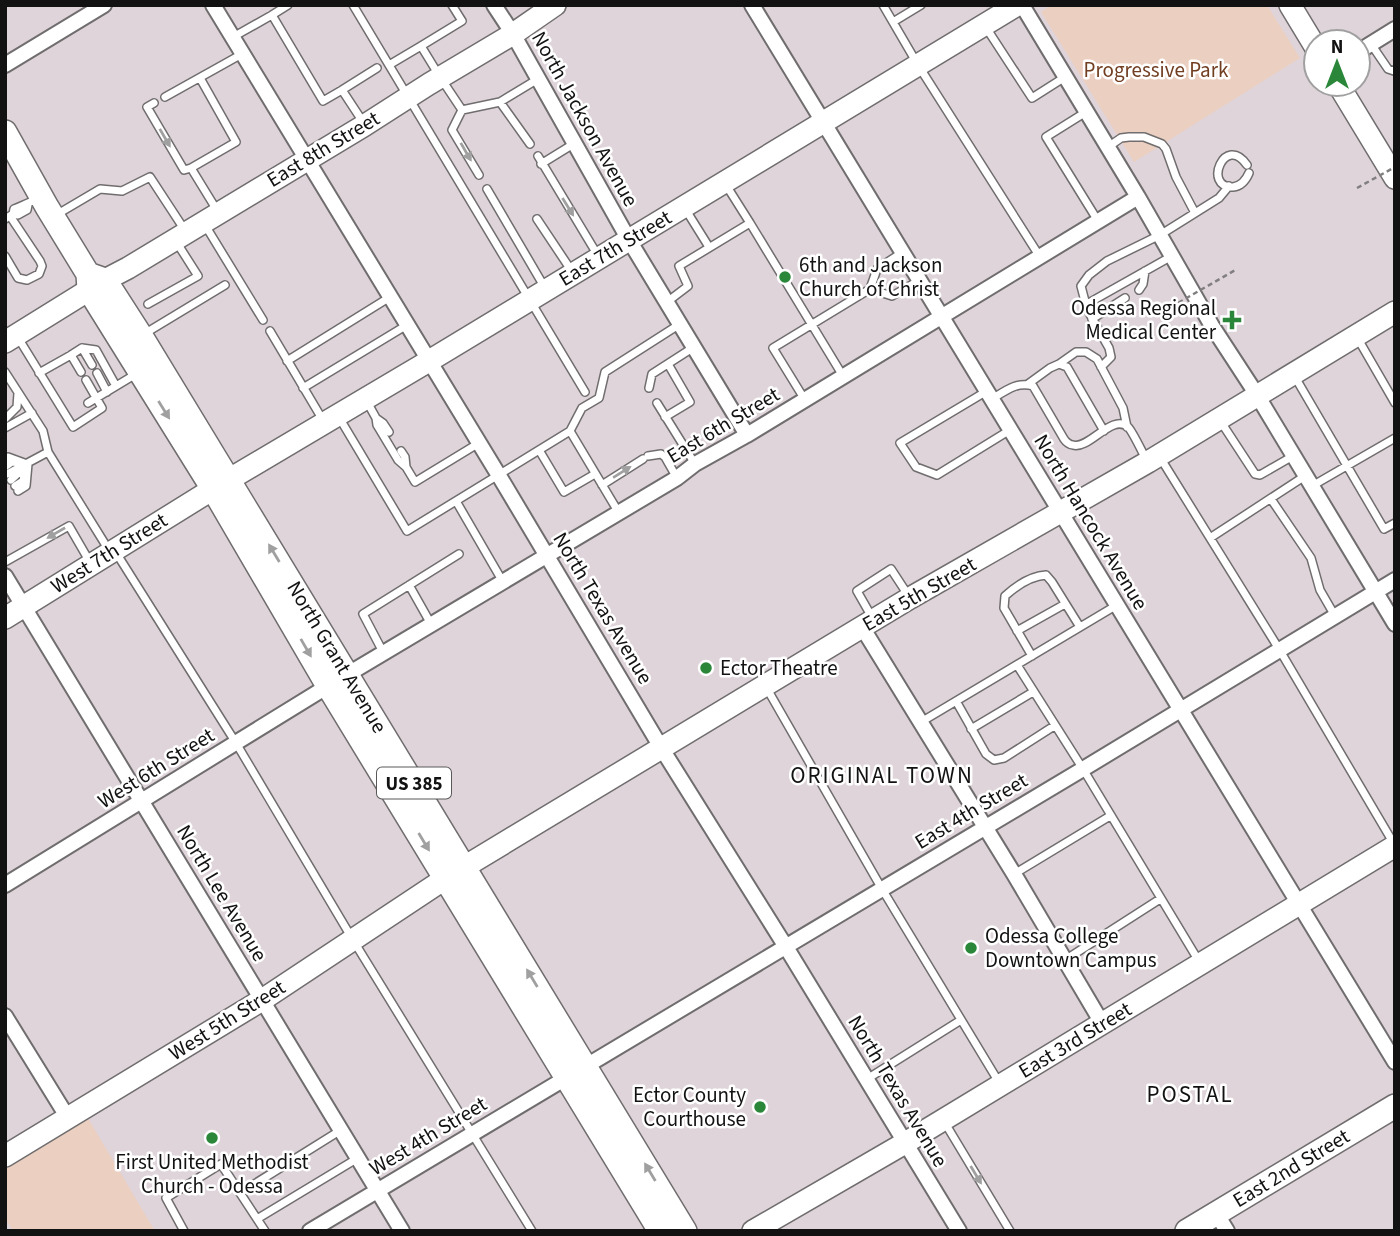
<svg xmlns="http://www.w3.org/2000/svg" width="1400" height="1236" viewBox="0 0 1400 1236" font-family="'Source Sans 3',sans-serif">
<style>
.built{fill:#dfd4da;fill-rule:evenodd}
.green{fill:#ebcfc0}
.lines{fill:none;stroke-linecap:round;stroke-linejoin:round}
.lane-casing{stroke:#706d6e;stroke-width:10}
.street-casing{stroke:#706d6e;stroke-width:18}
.secondary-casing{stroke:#706d6e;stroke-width:24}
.primary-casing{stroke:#706d6e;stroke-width:26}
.lane{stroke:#fff;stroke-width:7}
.street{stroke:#fff;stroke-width:14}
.secondary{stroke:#fff;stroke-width:21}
.primary{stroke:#fff;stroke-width:23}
.path-bridge{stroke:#817f80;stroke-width:2.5;stroke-dasharray:5 3.5;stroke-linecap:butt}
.oneway{fill:#a1a0a1}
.poi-dot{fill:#2a8638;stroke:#fff;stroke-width:2.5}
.labels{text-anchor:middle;stroke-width:5;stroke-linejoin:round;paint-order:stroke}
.shield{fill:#fff;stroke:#5a595a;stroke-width:2}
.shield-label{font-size:19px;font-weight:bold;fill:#131213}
.park-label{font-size:21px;fill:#713e21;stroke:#fff}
.street-label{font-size:21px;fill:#131213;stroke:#fff}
.poi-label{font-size:21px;fill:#131213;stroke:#fff;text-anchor:start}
.neighbourhood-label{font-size:23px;letter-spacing:2px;fill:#131213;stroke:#fff}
</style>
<rect width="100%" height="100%" fill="#e5e2e3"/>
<path class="built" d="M5 5H1395V1231H5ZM1316 42H1358V84H1316Z"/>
<path class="green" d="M1051 5H1267L1300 58 1134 162 1041 12Z
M86 1115 155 1231H13L5 1218V1163Z"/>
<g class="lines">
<defs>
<path id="lane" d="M288 5 272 15 323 101 342 90 363 122
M353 5 585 392
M452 5 462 21 421 46 440 77 462 110
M883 5 918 65 1040 257
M893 22 921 5
M985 26 1032 98 1065 77
M233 37 272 15
M1371 44 1388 69 1394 71
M389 65 421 46
M200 78 236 142 191 168 218 212
M342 90 377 68
M165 97 242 54
M500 102 530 144
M154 103 147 107 184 170 191 168
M1086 112 1046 137 1098 221
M1108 147 1121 138 1129 137H1144L1162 144 1166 149 1176 177 1195 213
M538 156 597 254
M541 164 575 143
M1247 165C1225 133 1202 188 1233 187 1242 186 1246 180 1249 173
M479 175 452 130 462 110 500 102 538 79
M726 185 750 223
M487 189 545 288
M684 207 709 247
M13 214 18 215 27 210 28 205
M56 215 100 189 122 191 150 177 186 232
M5 219 13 214 14 209C23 205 30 203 38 198
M537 219 571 270
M205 225 263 320
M5 256 18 278 27 280 39 274 42 266 40 261 10 216
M870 289 892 296 920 280
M1139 290 1143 284 1145 271
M667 302 688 286 679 266 750 223 843 376
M148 304 198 276 177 243
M1085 305 1172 256
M1092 319 1125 298
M270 331 324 422
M144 334 225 285
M17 336 73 427 102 408 86 380
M1358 339 1395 403
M82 348 96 350 116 386
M71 355 82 348 92 365
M287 361 390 297
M1059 364 1076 352H1086L1097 359 1123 408 1127 427
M1101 367 1111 357 1109 348 1087 309 1081 286 1089 275 1107 261 1160 235 1219 198 1229 186
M5 372 43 431 48 452 110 552
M39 373 71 355 81 372
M97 373 107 392
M1295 377 1384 529 1395 523
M1028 384 1050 368 1059 364 1067 367 1104 431
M303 388 407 325
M649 388 652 374 694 347
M987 391 900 443 916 467 937 475 1010 430
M992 399C1005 391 1017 381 1033 386L1064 439C1066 442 1070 445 1073 445 1089 450 1112 413 1128 427 1133 432 1143 454 1147 461
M366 400 376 418 377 425 398 460 406 467 415 482 479 443
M805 400 773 348 870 289 877 269 903 252
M88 403 136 374
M657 403 695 464
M665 417 690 402 668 364
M376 418 383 423 389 432
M5 419 17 407 18 393
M340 419 407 531 570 431 582 408 599 398 605 372 680 324
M1221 422 1255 474 1260 475 1293 456
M5 428 32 413
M570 431 619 513
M539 450 564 492 595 474
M401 451 405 457 406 467
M648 456 661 454 665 457 677 478
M5 459 8 457 27 464
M1161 459 1279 649 1394 844
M5 467 12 462 20 463
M7 474 48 452
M11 480 25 467
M602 485 643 459
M15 486 23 481 24 475
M1312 486 1395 438
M18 491 26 486 28 464
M1271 499 1311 558 1320 590 1335 616
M456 501 503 582
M1210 538 1305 476
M115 551 236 743 353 940 532 1231
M5 562 69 526 91 564
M409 585 431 624
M873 619 857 591 891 569 908 595
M1017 631 1065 604
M383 652 363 614 459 554
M1032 656 1004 608 1005 596C1016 586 1030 576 1046 575L1052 582 1080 627
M1017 665 1083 769 1200 963
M766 687 882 889 1000 1084
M956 701 986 754 994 760 1004 758 1054 726
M921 722 1117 605
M971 729 1033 692
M1014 874 1110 816
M1065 960 1160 899
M867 1079 961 1020
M945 1123 1010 1231
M257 1219 358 1158
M184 1231 166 1198 221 1164 240 1193
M265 1231 240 1193 341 1130"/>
<path id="street" d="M213 5 498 474 662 749 786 947 959 1231
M494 5 513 34 629 240 747 435
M752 5 1395 1062
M1022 5 1138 197 1212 326 1257 395 1395 624
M1358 52 1395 29
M5 65 104 5
M5 576 402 1231
M862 627 1014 874 1102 1023
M5 885 328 686 677 478 695 464 747 435 1138 197
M5 1016 68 1118
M1216 1213 1227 1231
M310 1231 1083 769 1395 580"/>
<path id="secondary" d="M1290 5 1316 48
M1338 84 1395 178
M5 342 105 280 128 268 365 125 429 84 513 34 555 5
M5 618 213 489 429 361 1017 5
M5 1156 262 1000 446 878 910 598 1148 462 1395 312
M753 1231 905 1143 1395 846"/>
<path id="primary" d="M5 132 47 207 88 274 89 290 213 489 328 686 660 1231
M88 274 105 280 141 336 685 1231
M1187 1231 1395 1106"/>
</defs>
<use href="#lane" class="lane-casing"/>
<use href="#street" class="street-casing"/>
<use href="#secondary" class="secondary-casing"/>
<use href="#primary" class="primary-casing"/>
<use href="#lane" class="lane"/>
<use href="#street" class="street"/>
<use href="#secondary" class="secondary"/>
<use href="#primary" class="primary"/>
<path class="path-bridge" d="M1357 188 1395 167
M1171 307 1237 269"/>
</g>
<defs><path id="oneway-solid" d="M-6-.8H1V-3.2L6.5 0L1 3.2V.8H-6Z" transform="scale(1.75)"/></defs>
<g class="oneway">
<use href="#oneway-solid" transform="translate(165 138) rotate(60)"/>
<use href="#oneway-solid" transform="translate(466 152) rotate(60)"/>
<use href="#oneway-solid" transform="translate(568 207) rotate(58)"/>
<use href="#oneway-solid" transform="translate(164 410) rotate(58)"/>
<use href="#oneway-solid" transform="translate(622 472) rotate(-32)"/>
<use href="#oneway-solid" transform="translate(56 533) rotate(150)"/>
<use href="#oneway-solid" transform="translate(274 553) rotate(-121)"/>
<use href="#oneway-solid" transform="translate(306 648) rotate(60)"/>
<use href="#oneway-solid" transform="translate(424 842) rotate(59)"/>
<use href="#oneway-solid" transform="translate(532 978) rotate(-121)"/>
<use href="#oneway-solid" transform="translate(650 1172) rotate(-121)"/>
<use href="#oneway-solid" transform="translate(976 1175) rotate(59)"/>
</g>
<g class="poi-dot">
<circle cx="785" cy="277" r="7"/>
<path d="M1228.5 309.5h7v7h7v7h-7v7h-7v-7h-7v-7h7z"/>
<circle cx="706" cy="668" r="7"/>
<circle cx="971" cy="948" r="7"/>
<circle cx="760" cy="1107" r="7"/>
<circle cx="212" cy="1138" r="7"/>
</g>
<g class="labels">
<rect class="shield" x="377" y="767.5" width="74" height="31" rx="5"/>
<g class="shield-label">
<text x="414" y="790">US 385</text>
</g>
<g class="park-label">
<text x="1156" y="77">Progressive Park</text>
</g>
<g class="street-label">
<text transform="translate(585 119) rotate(61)" y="7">North Jackson Avenue</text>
<text transform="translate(323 149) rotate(-31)" y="7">East 8th Street</text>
<text transform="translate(615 248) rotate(-31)" y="7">East 7th Street</text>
<text transform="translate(723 425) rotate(-31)" y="7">East 6th Street</text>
<text transform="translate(1091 522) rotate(59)" y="7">North Hancock Avenue</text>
<text transform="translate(109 553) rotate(-32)" y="7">West 7th Street</text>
<text transform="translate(919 594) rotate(-30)" y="7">East 5th Street</text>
<text transform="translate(603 608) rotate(59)" y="7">North Texas Avenue</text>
<text transform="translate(337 657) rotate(59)" y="7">North Grant Avenue</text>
<text transform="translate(156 768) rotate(-32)" y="7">West 6th Street</text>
<text transform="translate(971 811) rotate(-31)" y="7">East 4th Street</text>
<text transform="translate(222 893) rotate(59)" y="7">North Lee Avenue</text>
<text transform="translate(227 1020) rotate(-32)" y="7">West 5th Street</text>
<text transform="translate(1075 1040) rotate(-31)" y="7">East 3rd Street</text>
<text transform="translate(898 1091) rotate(59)" y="7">North Texas Avenue</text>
<text transform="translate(428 1136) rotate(-31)" y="7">West 4th Street</text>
<text transform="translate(1291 1168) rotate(-31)" y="7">East 2nd Street</text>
</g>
<g class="poi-label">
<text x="799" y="272">6th and Jackson<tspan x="799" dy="24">Church of Christ</tspan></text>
<text x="1216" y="315" text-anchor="end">Odessa Regional<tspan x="1216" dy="24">Medical Center</tspan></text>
<text x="720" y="675">Ector Theatre</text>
<text x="985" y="943">Odessa College<tspan x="985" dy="24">Downtown Campus</tspan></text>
<text x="746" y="1102" text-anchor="end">Ector County<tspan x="746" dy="24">Courthouse</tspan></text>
<text x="212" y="1169" text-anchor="middle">First United Methodist<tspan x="212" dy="24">Church - Odessa</tspan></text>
</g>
<g class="neighbourhood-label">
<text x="882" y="783">ORIGINAL TOWN</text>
<text x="1190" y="1102">POSTAL</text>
</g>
</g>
<rect width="1400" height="1236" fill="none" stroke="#131213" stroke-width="14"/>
<g transform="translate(1337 63)"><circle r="33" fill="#ffffff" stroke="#a1a0a1" stroke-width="2"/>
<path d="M0-5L12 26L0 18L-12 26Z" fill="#2a8638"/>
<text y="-10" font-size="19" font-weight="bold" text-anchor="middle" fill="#131213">N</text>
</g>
</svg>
